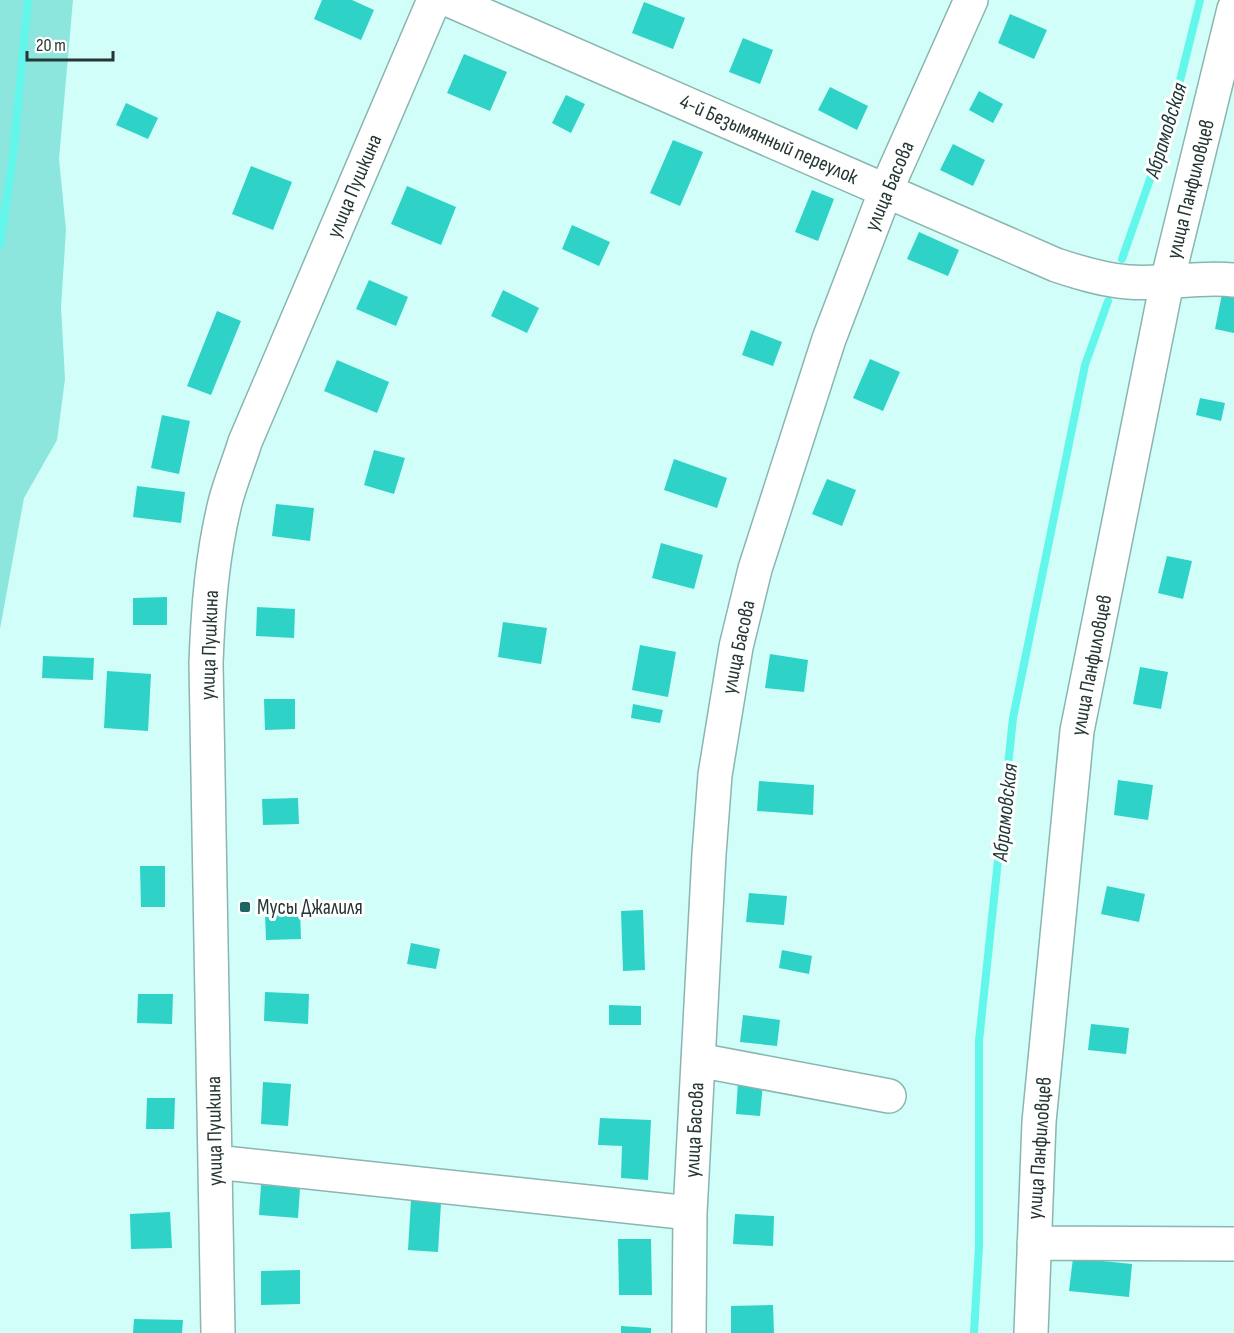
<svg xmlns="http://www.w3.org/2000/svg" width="1234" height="1333" viewBox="0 0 1234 1333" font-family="'Sofia Sans Condensed',sans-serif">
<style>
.green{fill:#8ce6dd}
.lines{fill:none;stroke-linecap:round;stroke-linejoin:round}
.stream{stroke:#62f7ea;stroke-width:8}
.building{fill:#2ed2c6}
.minor-casing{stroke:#8ab5b0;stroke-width:36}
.minor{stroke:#fff;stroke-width:33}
.poi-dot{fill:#1b6660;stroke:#fff;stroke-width:2}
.labels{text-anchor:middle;stroke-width:6;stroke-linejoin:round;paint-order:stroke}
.street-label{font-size:21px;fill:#253634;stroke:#fff}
.poi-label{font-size:21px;fill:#253634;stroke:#fff;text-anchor:start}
.water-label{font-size:22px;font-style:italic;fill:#1d3734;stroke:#fff}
</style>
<rect width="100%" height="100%" fill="#d1fef9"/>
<path class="green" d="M0 0H73L59 159 66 230 61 307 65 379 57 440 24 498 0 629Z"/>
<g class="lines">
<path class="stream" d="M0 245 13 156 28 0
M1122 259 1169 125 1200 0
M974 1333 979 1246V1041L1013 718 1085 365 1108 301"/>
</g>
<path class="building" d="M322 0H352L374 10 361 40 314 19Z
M644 2 685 18 673 49 632 33Z
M1010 14 1047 30 1034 59 998 43Z
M743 38 773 50 760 84 729 72Z
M464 54 507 72 490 111 447 93Z
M830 87 868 106 857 130 818 110Z
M979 91 1003 104 993 123 969 110Z
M566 95 585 104 571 133 552 123Z
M126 103 158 118 148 139 116 125Z
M673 140 703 152 680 206 650 193Z
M953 144 985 160 973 186 940 170Z
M251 166 292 182 273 230 232 214Z
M407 186 456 207 441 245 391 224Z
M812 190 834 199 818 241 795 232Z
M572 225 610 242 599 266 562 249Z
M919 232 959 250 948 276 907 259Z
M369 280 408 297 396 326 356 309Z
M503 290 539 308 527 333 491 316Z
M1222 294 1234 297V333L1215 329Z
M217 311 241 321 211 395 187 386Z
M751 330 782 342 773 366 742 355Z
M870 359 900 372 883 411 853 398Z
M337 360 389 382 377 413 324 391Z
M1200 398 1225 403 1221 421 1196 415Z
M162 415 190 421 179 474 151 468Z
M374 450 405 458 394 494 364 485Z
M674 459 727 478 717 508 664 490Z
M827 479 856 490 842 526 812 514Z
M137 486 185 492 181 523 133 517Z
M276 504 314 508 310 541 272 536Z
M661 543 703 555 694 589 652 578Z
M1167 556 1192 561 1183 599 1158 593Z
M167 597V625H133V598Z
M257 607 295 609 294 638 256 636Z
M503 622 547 628 541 664 498 657Z
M640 645 676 652 668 697 632 690Z
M770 654 808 660 804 692 765 688Z
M43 656 94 658 93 680 42 678Z
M1140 667 1168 672 1161 709 1133 704Z
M107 671 151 674 148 731 104 728Z
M264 699H295V729L265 730Z
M633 704 663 710 660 723 631 718Z
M1118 780 1153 785 1148 820 1114 815Z
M759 781 814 785 813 815 757 811Z
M298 798 299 824 263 825 262 799Z
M140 866H165V907H141Z
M1107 886 1145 894 1139 922 1101 914Z
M749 893 787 896 784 925 746 922Z
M643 910 645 970 623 971 621 911Z
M265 912H300L301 939 266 940Z
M411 943 440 949 436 969 407 964Z
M782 950 812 956 809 974 779 968Z
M265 992 309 994 308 1024 264 1021Z
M138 994H173L172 1024 137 1023Z
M609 1005 641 1006V1025H609Z
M743 1015 780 1020 777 1046 740 1042Z
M1091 1024 1129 1028 1126 1054 1088 1050Z
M738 1081 763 1083 760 1116 736 1114Z
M263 1082 291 1084 288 1126 261 1124Z
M147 1098H175L174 1129H146Z
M600 1118 651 1120 648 1180 621 1178 622 1146 598 1145Z
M261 1185 300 1188 298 1218 259 1215Z
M411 1200 441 1203 438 1252 408 1250Z
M170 1212 172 1248 131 1249 130 1214Z
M735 1214 774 1216 773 1246 733 1244Z
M618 1239H651L652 1295H619Z
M1073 1258 1132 1264 1129 1297 1069 1291Z
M300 1270V1304L261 1305V1271Z
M773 1305 774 1333H731V1306Z
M134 1319 183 1320 182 1333H133Z
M621 1326 651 1328V1333H621Z"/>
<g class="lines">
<defs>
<path id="minor" d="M449 0 1056 265C1080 273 1103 280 1128 282 1163 285 1199 276 1234 280
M698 1060 889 1096
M215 1162 690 1213
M1034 1243 1234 1244
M218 1333 206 663C208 609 212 556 225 503 230 483 239 462 245 442L434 0
M689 1333 690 1213 709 854 715 775 736 647 755 569 829 339 886 190 971 0
M1031 1333 1039 1122 1077 731 1167 282 1234 9"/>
</defs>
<use href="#minor" class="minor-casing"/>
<use href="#minor" class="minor"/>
</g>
<rect class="poi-dot" x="239" y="901" width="12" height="12" rx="3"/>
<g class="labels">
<g class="street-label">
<text transform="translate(769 139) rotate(24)" y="7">4-й Безымянный переулок</text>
<text transform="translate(354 186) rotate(-67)" y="7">улица Пушкина</text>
<text transform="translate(889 186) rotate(-67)" y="7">улица Басова</text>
<text transform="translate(1190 189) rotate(-76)" y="7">улица Панфиловцев</text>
<text transform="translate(209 645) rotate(-88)" y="7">улица Пушкина</text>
<text transform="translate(738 647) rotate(-78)" y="7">улица Басова</text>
<text transform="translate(1091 665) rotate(-79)" y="7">улица Панфиловцев</text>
<text transform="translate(694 1130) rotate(-87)" y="7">улица Басова</text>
<text transform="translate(214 1131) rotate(-91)" y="7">улица Пушкина</text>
<text transform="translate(1039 1148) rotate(-86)" y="7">улица Панфиловцев</text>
</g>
<g class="poi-label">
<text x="257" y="914">Мусы Джалиля</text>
</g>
<g class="water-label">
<text transform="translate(1165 130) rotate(-73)" y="8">Абрамовская</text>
<text transform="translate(1004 812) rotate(-84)" y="8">Абрамовская</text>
</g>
</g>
<path d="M27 51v9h86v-9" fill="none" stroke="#253634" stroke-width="3"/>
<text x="36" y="51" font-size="18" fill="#253634" stroke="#ffffff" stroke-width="4.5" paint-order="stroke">20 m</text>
</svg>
